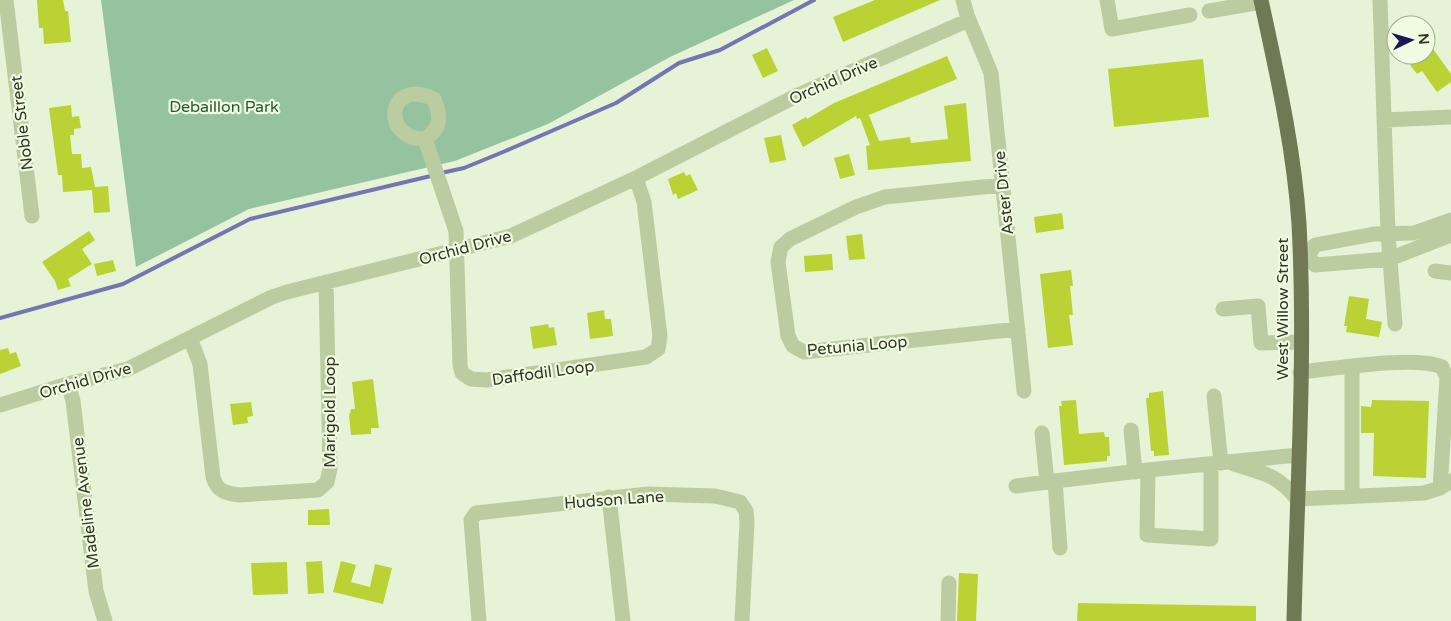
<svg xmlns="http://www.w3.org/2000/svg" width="1451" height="621" viewBox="0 0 1451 621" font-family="'Varela Round',sans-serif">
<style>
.green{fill:#95c3a0}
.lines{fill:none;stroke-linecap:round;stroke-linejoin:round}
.stream{stroke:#7276b3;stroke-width:4}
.building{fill:#bbd235}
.minor{stroke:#bccca1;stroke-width:15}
.major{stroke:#707954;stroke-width:15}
.labels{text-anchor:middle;stroke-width:4.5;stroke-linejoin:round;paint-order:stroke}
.street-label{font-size:16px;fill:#323525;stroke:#f0fbe2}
.park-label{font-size:16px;fill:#265633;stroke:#f0fbe2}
</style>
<rect width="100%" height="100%" fill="#e6f3d6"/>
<path class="green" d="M101 0H794L670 57 548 124 455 161 249 209 136 267Z"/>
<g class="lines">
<path class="stream" d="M441 173 464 168 503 152 616 103 679 63 720 50 814 0
M0 318 123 284 250 219 435 175"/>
</g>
<path class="building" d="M37 0H63L65 11H68L71 42 44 44 43 28H39Z
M875 0H940L843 42 833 17Z
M1426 39 1451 74V82L1437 92 1422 71 1417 74 1410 65 1414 62 1409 55H1426Z
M767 48 778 71 763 78 752 55Z
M947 56 957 79 869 115 879 141 910 137 911 143 948 139 944 106 966 103 971 161 868 170 866 146 870 145 860 118 857 119 856 116 803 147 792 125 806 117 807 119 834 103Z
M1203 59 1209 117 1114 127 1108 69Z
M71 105 72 117 79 116 81 128 74 129V135H70L72 154H81L82 168 91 167 95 187 108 186 110 212 94 213 92 190 63 192 62 175H58L49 108Z
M781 135 786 160 770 163 764 138Z
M849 154 855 175 840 179 834 158Z
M684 172 686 176 690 174 698 190 678 199 676 193 673 195 668 179Z
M1062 213 1064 229 1036 233 1034 217Z
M89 231 95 240 82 249 92 264 68 279 71 286 58 290 55 281 42 262Z
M862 234 865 259 849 260 846 236Z
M832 254 833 270 805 272 804 256Z
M113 260 116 271 97 276 94 264Z
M1071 270 1073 286H1070L1073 315H1069L1073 345 1048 348 1040 274Z
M1349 296 1369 299 1366 319 1382 322 1379 337 1346 332 1347 326H1344Z
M604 310 605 319H611L613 336 590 339 587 313Z
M548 324 549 328 554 327 557 345 533 349 530 327Z
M8 348 10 354 16 352 21 366 0 374V350Z
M373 379 379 428H371V434L351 435 349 416 351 409H355L352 382Z
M1163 391 1169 455 1154 456V451H1151L1146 398H1149V393Z
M1076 400 1079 434 1104 432 1105 437H1109L1110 456H1107V461L1064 465 1059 406H1062L1061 401Z
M1372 400 1429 401 1426 478 1373 476 1374 433H1361V406L1371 407Z
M251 402 253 416 247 417 248 423 233 425 230 404Z
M329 509 330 525H308V510Z
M322 561 324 593 308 594 306 562Z
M341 561 356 565 351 582 370 587 375 564 392 568 383 604 333 592Z
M287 562 288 594 253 595 251 563Z
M959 573 978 574 976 621H957Z
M1078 603 1256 606V621H1077Z"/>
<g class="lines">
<path class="minor" d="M6 0 32 216
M963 0 967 15 991 73 1024 391
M1107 0 1112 29 1190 15
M1380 0 1388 234 1395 324
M1209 11 1261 2
M1384 120 1451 117
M425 139C381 140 386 77 434 99 441 116 442 128 425 139L456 231 460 365 462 373 471 379 487 380 646 357 658 349 660 336 644 202 636 178
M1002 185 885 197 856 207 790 239 781 247 778 262 788 336 793 346 804 352 1018 329
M1308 256 1315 245 1374 234 1414 233 1451 220
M1308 256 1315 265 1389 259 1451 235
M1435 271 1451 273
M1223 309 1258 306 1261 343 1301 342
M190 338 200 364 213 477C217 491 225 493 239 495L318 490 327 482 330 469 326 282
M1300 372C1333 369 1414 355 1442 367L1447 378 1440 488
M68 384 73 401 96 591 105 621
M1214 396 1221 463
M0 405 68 384 128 369 272 297 287 292 511 236 636 178 798 95 969 20
M1131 430 1135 472
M1042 433 1047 482
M1211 464V539L1147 535 1148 470 1298 455
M1234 464C1263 473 1278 475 1297 499L1424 493 1440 488 1451 481
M1016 486 1055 481
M1352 496V368
M609 497 623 621
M1060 548 1055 481 1148 470
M479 621 471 520 476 513 648 494 715 496 740 502 746 511 747 522 742 621
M948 621 949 583"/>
<path class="major" d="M1261 0C1277 74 1294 148 1299 224 1306 355 1297 489 1294 621"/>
</g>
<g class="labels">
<g class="street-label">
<text transform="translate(833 80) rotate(-24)" y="6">Orchid Drive</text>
<text transform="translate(21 123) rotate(-97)" y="6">Noble Street</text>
<text transform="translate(1003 193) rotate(-96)" y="6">Aster Drive</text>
<text transform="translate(465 247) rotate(-15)" y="6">Orchid Drive</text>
<text transform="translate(1282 309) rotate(-90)" y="6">West Willow Street</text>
<text transform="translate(857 345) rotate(-5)" y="6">Petunia Loop</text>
<text transform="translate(543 372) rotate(-8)" y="6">Daffodil Loop</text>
<text transform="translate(85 380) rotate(-16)" y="6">Orchid Drive</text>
<text transform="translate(329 412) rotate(-90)" y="6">Marigold Loop</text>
<text transform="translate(614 499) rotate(-4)" y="6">Hudson Lane</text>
<text transform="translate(85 503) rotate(-97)" y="6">Madeline Avenue</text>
</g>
<g class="park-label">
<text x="224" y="112">Debaillon Park</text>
</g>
</g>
<g transform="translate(1411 40) rotate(85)"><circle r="24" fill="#f0fbe2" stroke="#a4ac96"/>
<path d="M0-4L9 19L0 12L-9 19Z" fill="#17195a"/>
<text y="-8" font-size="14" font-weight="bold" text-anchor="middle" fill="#323525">N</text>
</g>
</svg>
